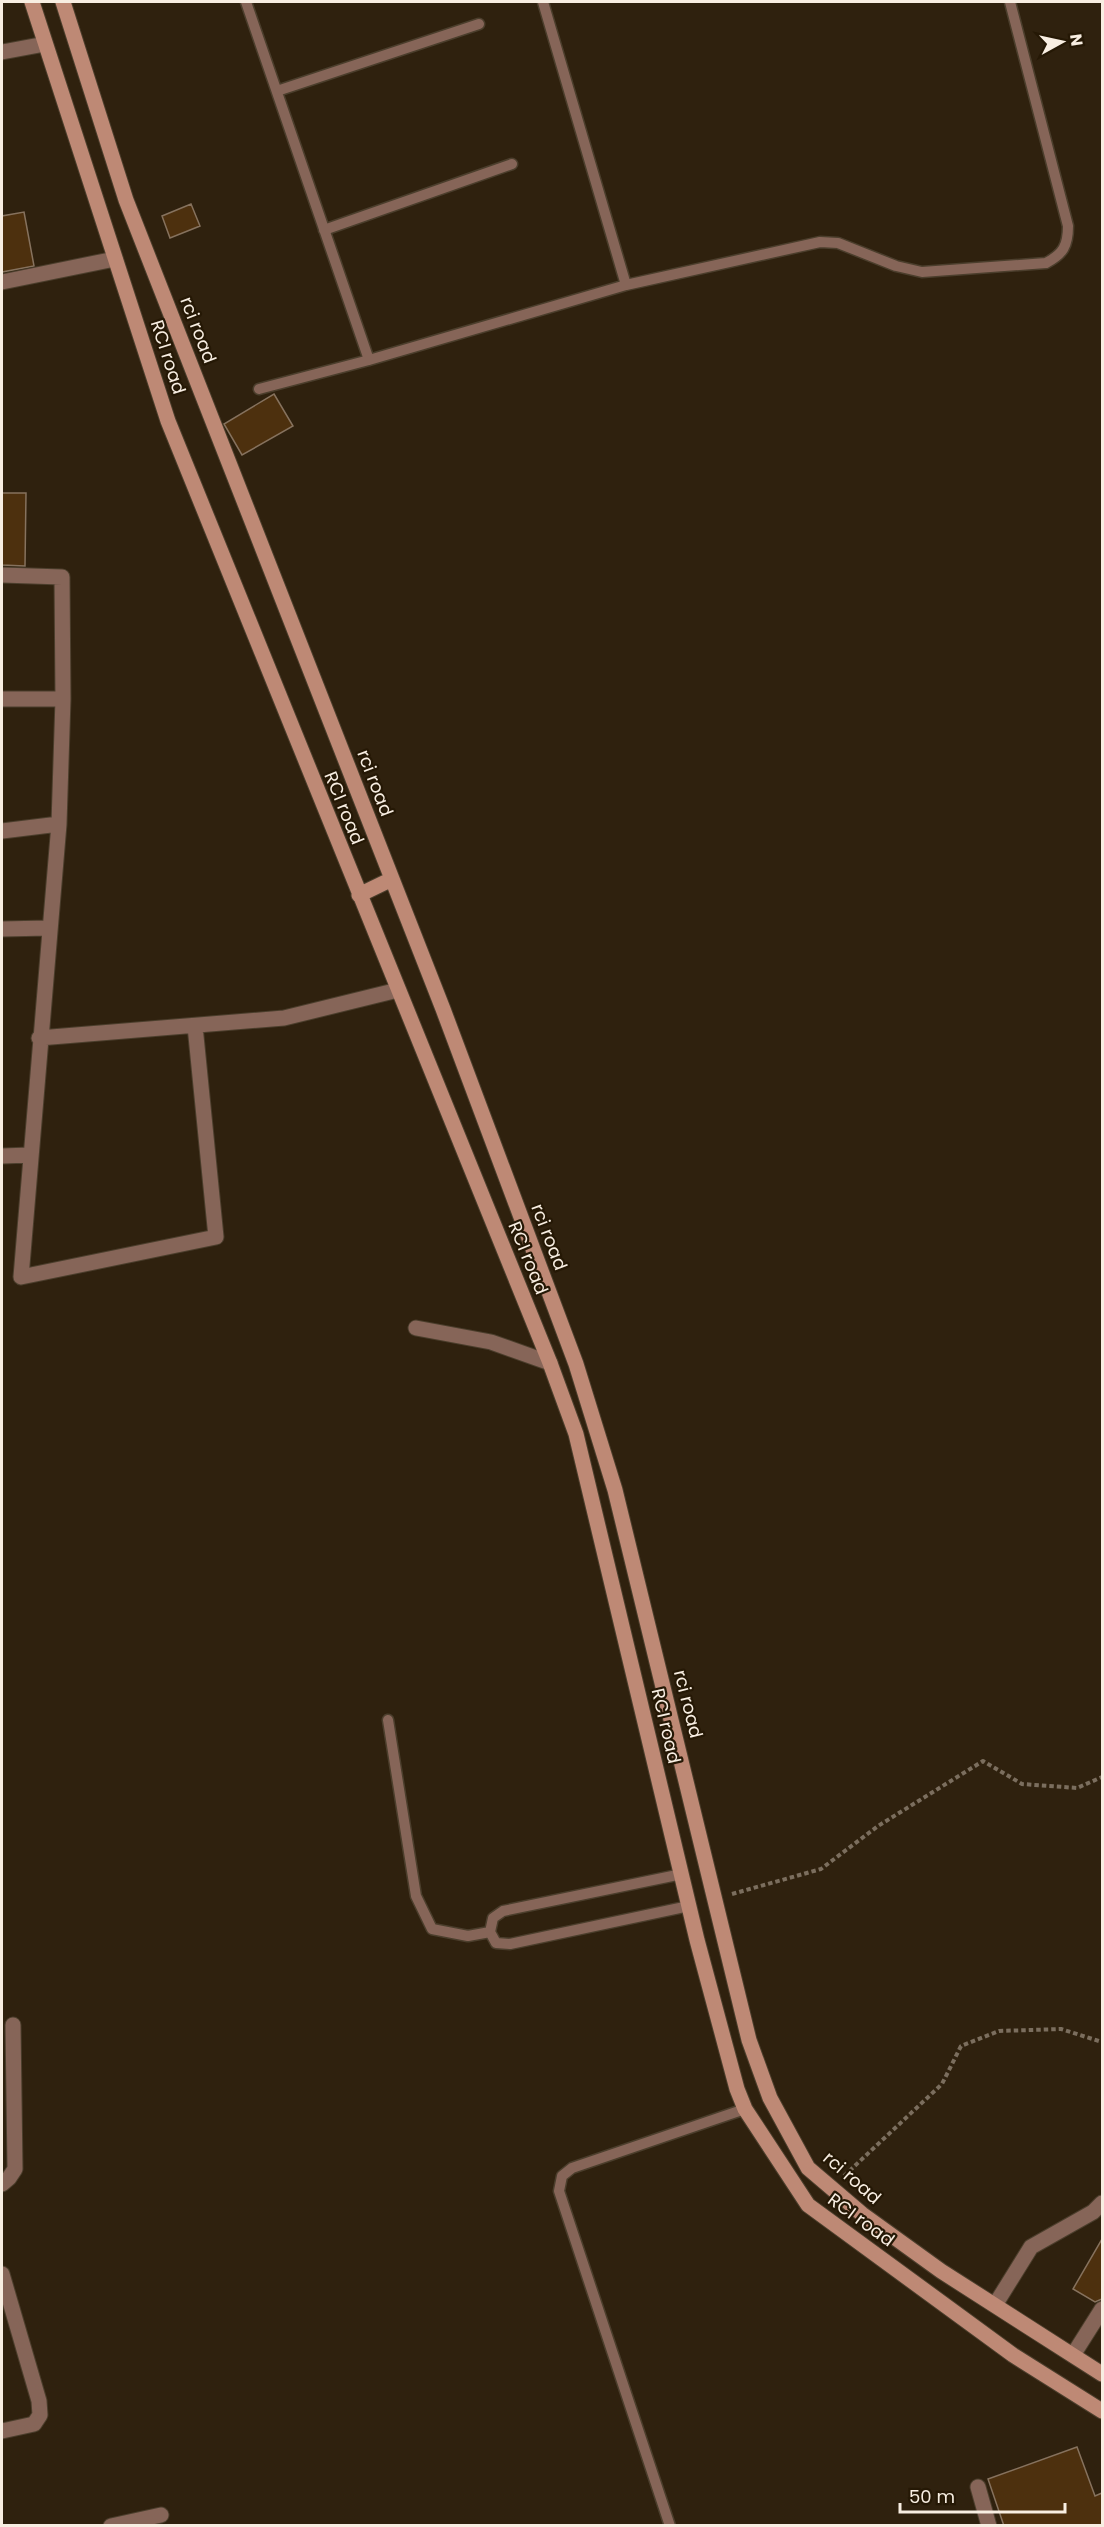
<svg xmlns="http://www.w3.org/2000/svg" width="1104" height="2527" viewBox="0 0 1104 2527" font-family="Poppins,sans-serif">
<style>
.building{fill:#4d300e;stroke:#86725e;stroke-width:1.5}
.lines{fill:none;stroke-linecap:round;stroke-linejoin:round}
.lane-casing{stroke:#4b3e2c;stroke-width:13}
.street-casing{stroke:#4b3e2c;stroke-width:17}
.secondary-casing{stroke:#4b3e2c;stroke-width:17}
.path{stroke:#7b6e5e;stroke-width:4;stroke-dasharray:4.5 3;stroke-linecap:butt}
.lane{stroke:#866558;stroke-width:10}
.street{stroke:#866558;stroke-width:15}
.secondary{stroke:#be8975;stroke-width:15}
.labels{text-anchor:middle;stroke-width:4.5;stroke-linejoin:round;paint-order:stroke}
.street-label{font-size:18px;fill:#f8eee2;stroke:#251805}
</style>
<rect width="100%" height="100%" fill="#2f210e"/>
<path class="building" d="M191 204 200 226 170 238 162 216Z
M24 212 34 266 2 272V216Z
M274 394 293 426 242 455 224 424Z
M2 493H26L25 566 2 565Z
M1102 2239V2299L1095 2302 1073 2289Z
M1077 2447 1095 2496 1102 2493V2526H1004L988 2479Z"/>
<g class="lines">
<defs>
<path id="lane" d="M246 2 369 360
M277 91 479 24
M324 230 512 164
M626 285 820 242 838 243 896 266 922 272 1046 263C1063 254 1068 246 1068 226L1010 2
M259 389 369 360 626 285 543 2
M388 1720 416 1896 432 1929 468 1936 490 1932
M682 1874 503 1911 493 1918 490 1932 496 1943 510 1944 689 1906
M670 2526 559 2191 562 2176 572 2168 745 2109"/>
<path id="street" d="M2 52 45 44
M2 282 115 259
M2 575 62 577 63 699 59 824 21 1277 216 1237 195 1026
M2 699H63
M2 831 59 824
M2 929 48 928
M39 1038 284 1018 398 990
M2 1156 30 1155
M416 1328 491 1342 550 1363
M2 2184 9 2178 15 2169 13 2025
M2 2274 39 2401 40 2415 34 2424 2 2431
M995 2305 1031 2247 1093 2212 1102 2203
M1073 2355 1102 2309
M978 2487 989 2526
M111 2526 161 2515"/>
<path id="secondary" d="M32 2 168 421 550 1363 576 1434 697 1940 737 2089 745 2109 808 2205 1013 2355 1102 2411
M63 2 126 200 443 1009 576 1364 615 1490 749 2040 770 2098 808 2168 862 2214 941 2271 1102 2374
M359 895 392 879"/>
</defs>
<use href="#lane" class="lane-casing"/>
<use href="#street" class="street-casing"/>
<use href="#secondary" class="secondary-casing"/>
<path class="path" d="M732 1894 821 1869 878 1826 983 1761 1022 1784 1077 1788 1102 1777
M844 2176 942 2084 961 2046 999 2031 1061 2029 1102 2042"/>
<use href="#lane" class="lane"/>
<use href="#street" class="street"/>
<use href="#secondary" class="secondary"/>
</g>
<g class="labels">
<g class="street-label">
<text transform="translate(198 330) rotate(69)" y="6">rci road</text>
<text transform="translate(168 357) rotate(72)" y="6">RCI road</text>
<text transform="translate(375 783) rotate(69)" y="6">rci road</text>
<text transform="translate(344 808) rotate(68)" y="6">RCI road</text>
<text transform="translate(549 1237) rotate(69)" y="6">rci road</text>
<text transform="translate(528 1258) rotate(68)" y="6">RCI road</text>
<text transform="translate(688 1704) rotate(76)" y="6">rci road</text>
<text transform="translate(666 1726) rotate(77)" y="6">RCI road</text>
<text transform="translate(852 2178) rotate(41)" y="6">rci road</text>
<text transform="translate(861 2220) rotate(36)" y="6">RCI road</text>
</g>
</g>
<rect width="1104" height="2527" fill="none" stroke="#f8eee2" stroke-width="6"/>
<g transform="translate(1062 42) rotate(82)" stroke="#251805" stroke-width="4.5" paint-order="stroke">
<path d="M0-4.5L10 22L0 15L-10 22Z" fill="#f8eee2"/>
<text y="-9" font-size="16" font-weight="bold" text-anchor="middle" fill="#f8eee2">N</text>
</g>
<path d="M900 2503v9h165v-9" fill="none" stroke="#f8eee2" stroke-width="3"/>
<text x="909" y="2503" font-size="18" fill="#f8eee2" stroke="#251805" stroke-width="4.5" paint-order="stroke">50 m</text>
</svg>
